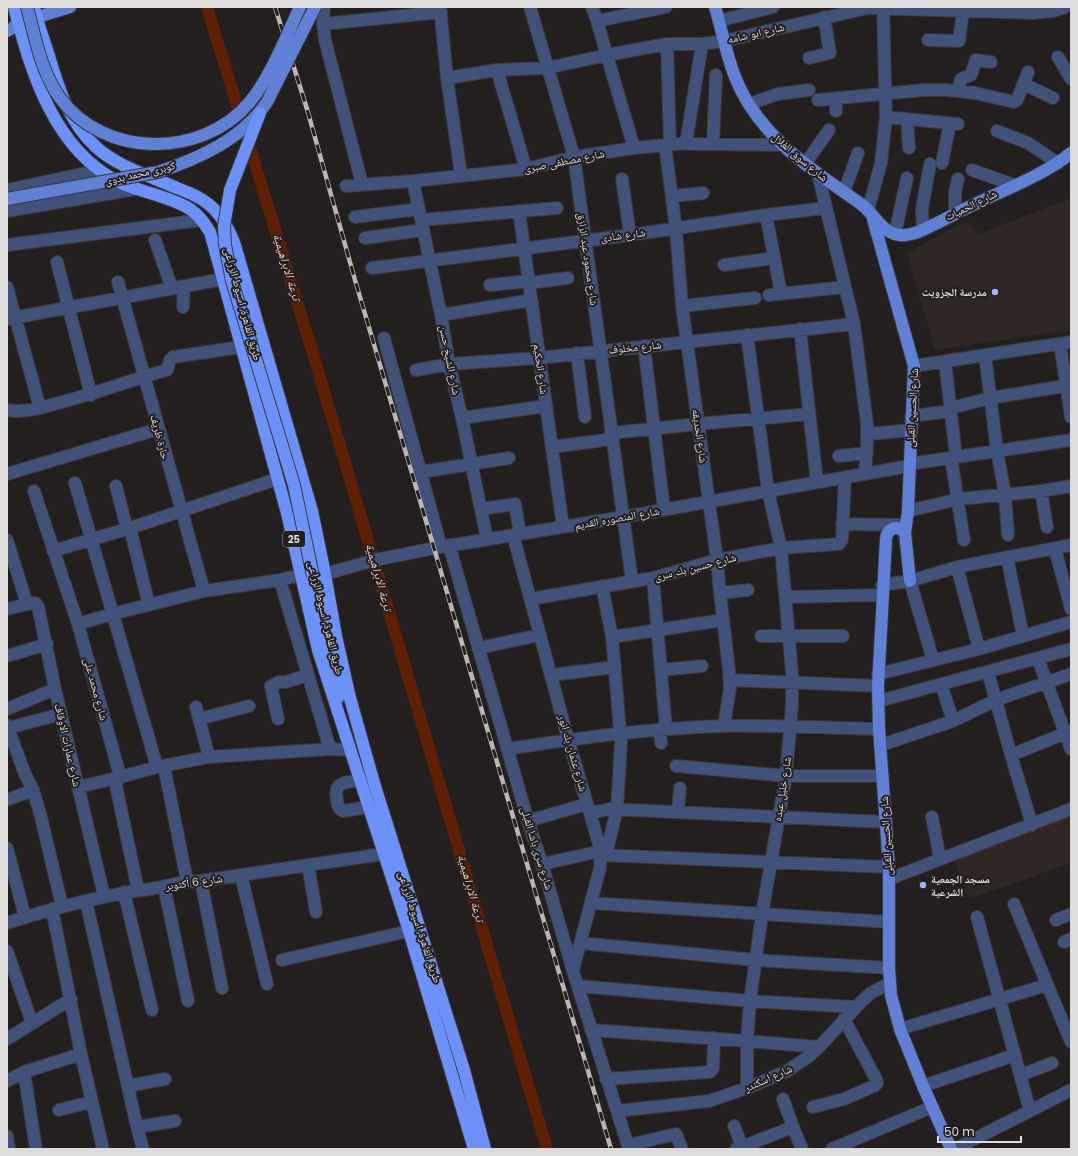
<svg xmlns="http://www.w3.org/2000/svg" width="1078" height="1156" viewBox="0 0 1078 1156" font-family="Poppins,'Noto Naskh Arabic',sans-serif">
<style>
.built{fill:#302724}
.lines{fill:none;stroke-linecap:round;stroke-linejoin:round}
.canal{stroke:#5f1f03;stroke-width:12}
.minor-casing{stroke:#3c3938;stroke-width:14}
.major-casing{stroke:#3c3938;stroke-width:14}
.highway-casing{stroke:#3c3938;stroke-width:14}
.minor{stroke:#40517a;stroke-width:12}
.major{stroke:#6080d6;stroke-width:12}
.highway{stroke:#6c92fa;stroke-width:12}
.rail-casing{stroke:#b9b6b5;stroke-width:4.5}
.rail{stroke:#221f1e;stroke-width:3;stroke-dasharray:9;stroke-linecap:butt}
.major-bridge-casing{stroke:#3c3938;stroke-width:14;stroke-linecap:butt}
.highway-bridge-casing{stroke:#3c3938;stroke-width:14;stroke-linecap:butt}
.major-bridge{stroke:#6080d6;stroke-width:12}
.highway-bridge{stroke:#6c92fa;stroke-width:12}
.poi-dot{fill:#98b5fd;stroke:#221f1e;stroke-width:1.5}
.labels{text-anchor:middle;stroke-width:4;stroke-linejoin:round;paint-order:stroke}
.shield{fill:#221f1e;stroke:#a6a3a2;stroke-width:1}
.shield-label{font-size:10px;font-weight:bold;fill:#dedcdb}
.street-label{font-size:11px;fill:#dedcdb;stroke:#221f1e}
.poi-label{font-size:11px;font-weight:bold;fill:#dedcdb;stroke:#221f1e;text-anchor:end}
.water-label{font-size:12px;font-style:italic;fill:#f5cbbc;stroke:#221f1e}
</style>
<rect width="100%" height="100%" fill="#221f1e"/>
<path class="built" d="M1071 198V330L935 350 907 253 966 221 979 234Z
M1071 811V863L969 899 952 855Z"/>
<g class="lines">
<path class="canal" d="M207 7 314 357 547 1149"/>
<defs>
<path id="minor" d="M324 7 323 24 325 40 362 184
M440 7 447 78 461 175
M530 7 574 157 632 581
M592 7 597 21 634 148
M597 21 666 7
M719 21 773 7
M323 24 441 12
M928 40 959 41 963 11
M667 44 670 144
M1058 57 1071 79
M809 58 830 53 824 17
M497 70 526 169
M447 78 497 70 547 68 607 55 667 44H702L724 41 868 8 1033 13 1053 11 1065 7
M1024 84 1053 98
M958 90 961 79 971 75 976 60 991 62
M818 100 924 90H947L975 93 1014 102 1017 100 1028 72
M749 104 778 94 809 90
M836 111V98
M886 117 958 124
M907 119 909 148
M997 131 1028 143 1058 163
M686 143 702 44
M713 143 716 75
M665 145 676 229 682 306 717 560 720 593 729 670 730 688 724 726
M942 163 950 123
M805 164 829 130
M972 170 1014 185
M818 174 854 324 867 424V443L865 474
M622 179 630 235
M413 181 441 315 449 364 462 418 487 539
M346 186 413 181 526 169 574 157 634 148 686 143 691 144 782 145
M7 190 100 170
M844 192 858 153
M672 196 703 193
M868 210 881 163 886 117 883 7
M7 211 136 189
M519 211 563 527
M955 213V192L958 179
M766 215 781 293
M355 217 419 209
M421 220 557 208
M923 230 922 209 930 164
M895 234 907 178
M365 238 423 230
M155 240 172 288
M7 245 202 220
M57 262 91 395
M724 265 774 258
M372 268 630 235 766 215 826 208
M118 282 204 591
M529 283 568 278
M490 285 529 281
M7 287 40 408
M769 295 845 287
M682 306 755 298
M183 307 184 287
M441 315 531 300
M7 319 223 279
M800 329 817 482
M747 335 768 491 781 548 792 673V706L786 776 762 914 750 1001 747 1041V1088
M384 338 441 547
M1060 344 1071 417
M644 346 664 509
M577 353 585 417
M985 355 997 451 1005 494 1008 535
M945 361 956 457
M914 366 1071 342
M416 370 449 364 539 358 854 324
M951 408 990 398 1071 385
M7 410C25 413 41 408 58 403 95 394 130 380 167 370L170 360 173 357 241 347
M911 416 951 411
M462 418 546 406
M611 433 698 424 809 414
M867 434 911 430
M552 447 612 439
M839 456 867 453
M951 458 964 540
M909 464 1071 440
M421 472 509 458
M7 474 158 429
M75 483 157 767
M116 486 127 529
M34 491 78 624 119 772 116 786 138 890
M1041 491 1047 527
M481 509 515 504 520 534
M908 511 959 499 1041 491 1071 486
M842 524 903 525
M130 528 149 605
M513 535 568 739 601 851 600 868 573 970
M7 540 27 604
M449 545 528 821 542 864 573 971 629 1149
M1055 549 1071 609
M53 551 130 528 277 479
M1007 557 1023 636
M957 567 979 649
M325 574 375 560 435 548 623 517 909 466
M653 578 666 729
M280 580 330 749
M910 581 933 660
M882 585 910 581 957 567 1071 545
M602 586 612 637 621 742 617 809 606 855
M720 593 748 590
M786 597 882 595
M530 599 653 578 717 560 781 548 839 544 842 540 845 477
M7 609 32 603H35L38 606 55 689 104 896
M78 624 112 614 204 591 280 580 301 575
M761 636H843
M612 637 723 620
M478 648 540 635
M7 656 47 644
M1038 659 1071 749
M661 670 702 666
M988 672 1011 755 1032 825
M878 674 979 649 1071 622
M551 675 615 667
M730 680 878 686
M941 684 953 721
M879 701 1071 649
M196 707 209 757
M7 709 55 689
M199 719 249 706
M278 719 271 686 279 682H286L308 675
M7 725 25 774 33 790 40 813 62 906
M8 728 61 714
M660 730 661 743
M881 745 953 721 996 700 1071 674
M507 749C579 738 651 728 724 726 776 725 828 728 879 729
M1011 755 1071 731
M164 766 187 881
M676 766 786 776H883
M360 780C345 783 333 781 337 800 338 805 338 809 343 811L368 807
M78 787 117 778 157 767 209 757 330 749 350 750
M7 800 33 790
M678 812 680 788
M590 813 610 809 886 822
M932 817 940 859
M528 821 587 804
M7 848 25 917
M601 855 889 867
M542 864 601 851
M308 865 316 912
M241 875 267 984
M889 879 1071 809
M201 881 222 988
M164 886 188 1001
M124 892 152 1010
M86 901 137 1127 143 1149
M591 903 889 922
M1014 904 1071 1042
M52 909 81 1054 103 1149
M977 917 1030 1111
M1056 920 1071 914
M7 923C56 907 105 895 156 888 171 885 185 881 201 881L383 854
M1064 942 1071 939
M581 943 755 960 889 968
M7 951 32 1023
M282 960 409 931
M578 986 750 1001 855 1007
M900 1029 1047 985
M591 1030 747 1041 819 1047
M7 1039 71 999
M24 1072 36 1149
M1021 1075 1052 1063
M606 1079 710 1072 713 1068 714 1038
M7 1081 24 1072 81 1054
M128 1086 165 1079
M923 1086 1015 1055
M783 1099 793 1127
M813 1107 844 1099 874 1086 877 1083 876 1079 844 1019
M59 1110 91 1102
M617 1111 709 1101 747 1088 787 1071 808 1057 819 1047 863 1000 871 993 890 983
M734 1126 743 1149
M137 1127 175 1121
M7 1136 9 1149
M628 1145 676 1134 682 1149
M736 1149 793 1127 802 1149
M832 1149 932 1107
M955 1149 1071 1090"/>
<path id="major" d="M715 7C722 30 726 54 735 77 759 137 810 168 861 204 875 214 881 233 900 235 906 236 912 234 918 232 937 224 956 213 975 204 1006 189 1044 175 1071 153
M18 23 70 7
M7 31 13 28 18 23
M873 219 914 366 908 511 905 533
M910 581 905 533C898 524 887 528 886 539L878 686 879 729 889 867V968L891 995 900 1029 923 1086 951 1149"/>
<path id="highway" d="M14 7C31 72 54 150 119 182 140 192 172 197 190 209 199 215 204 223 210 232L287 513 318 650 409 931 474 1149
M34 7C38 24 44 40 49 56 59 90 69 122 96 147 118 167 150 176 177 188 190 193 203 198 214 209 223 218 229 230 234 242L312 511 325 574 336 636 350 698 374 783 464 1070 485 1149
M313 576 337 681 338 698"/>
</defs>
<use href="#minor" class="minor-casing"/>
<use href="#major" class="major-casing"/>
<use href="#highway" class="highway-casing"/>
<use href="#minor" class="minor"/>
<use href="#major" class="major"/>
<use href="#highway" class="highway"/>
<defs>
<path id="rail" d="M275 7 307 109 355 280 611 1149"/>
</defs>
<use href="#rail" class="rail-casing"/>
<use href="#rail" class="rail"/>
<defs>
<path id="major-bridge" d="M27 7C35 37 41 72 60 98 104 158 201 159 249 103 270 78 286 37 300 7
M7 199 158 172C198 159 243 139 267 102L315 7"/>
<path id="highway-bridge" d="M260 113 230 190 224 226 225 245 232 281 294 485 313 576"/>
</defs>
<use href="#major-bridge" class="major-bridge-casing"/>
<use href="#highway-bridge" class="highway-bridge-casing"/>
<use href="#major-bridge" class="major-bridge"/>
<use href="#highway-bridge" class="highway-bridge"/>
</g>
<g class="poi-dot">
<circle cx="995" cy="292" r="4"/>
<circle cx="923" cy="885" r="4"/>
</g>
<g class="labels">
<rect class="shield" x="283" y="531" width="22" height="16" rx="3"/>
<g class="shield-label">
<text x="294" y="543">25</text>
</g>
<g class="street-label">
<text transform="translate(756 33) rotate(-13)" y="4">شارع ابو شامه</text>
<text transform="translate(800 157) rotate(40)" y="4">شارع سوق الغلال</text>
<text transform="translate(564 161) rotate(-11)" y="4">شارع مصطفى صبرى</text>
<text transform="translate(140 173) rotate(-13)" y="4">كوبرى محمد بدوى</text>
<text transform="translate(971 205) rotate(-26)" y="4">شارع الحميات</text>
<text transform="translate(623 235) rotate(-7)" y="4">شارع شادى</text>
<text transform="translate(588 259) rotate(82)" y="4">شارع محمود عبد الرازق</text>
<text transform="translate(243 304) rotate(75)" y="4">طريق القاهرة, اسيوط الزراعى</text>
<text transform="translate(635 347) rotate(-6)" y="4">شارع مخلوف</text>
<text transform="translate(450 360) rotate(79)" y="4">شارع الشيخ حسن</text>
<text transform="translate(541 369) rotate(82)" y="4">شارع الحكيم</text>
<text transform="translate(912 408) rotate(-87)" y="4">شارع الحسين القبلى</text>
<text transform="translate(700 436) rotate(82)" y="4">شارع الحديقه</text>
<text transform="translate(160 437) rotate(75)" y="4">حارة ظريف</text>
<text transform="translate(617 518) rotate(-10)" y="4">شارع المنصوره القديم</text>
<text transform="translate(695 567) rotate(-14)" y="4">شارع حسين بك سرى</text>
<text transform="translate(326 618) rotate(76)" y="4">طريق القاهرة, اسيوط الزراعى</text>
<text transform="translate(96 689) rotate(75)" y="4">شارع محمد على</text>
<text transform="translate(68 745) rotate(77)" y="4">شارع عمارات الاوقاف</text>
<text transform="translate(573 753) rotate(74)" y="4">شارع عثمان بك انور</text>
<text transform="translate(782 789) rotate(-81)" y="4">شارع خليل عبده</text>
<text transform="translate(886 836) rotate(-93)" y="4">شارع الحسين القبلى</text>
<text transform="translate(537 848) rotate(73)" y="4">شارع سرى باشا القبلى</text>
<text transform="translate(194 882) rotate(-8)" y="4">شارع 6 أكتوبر</text>
<text transform="translate(420 927) rotate(72)" y="4">طريق القاهرة, اسيوط الزراعى</text>
<text transform="translate(768 1078) rotate(-24)" y="4">شارع اسكندر</text>
</g>
<g class="poi-label">
<text x="987" y="296">مدرسة الجزويت</text>
<text x="931" y="883" text-anchor="start">مسجد الجمعية<tspan x="931" dy="13">الشرعية</tspan></text>
</g>
<g class="water-label">
<text transform="translate(287 267) rotate(73)" y="4">ترعة الابراهيمية</text>
<text transform="translate(379 577) rotate(74)" y="4">ترعة الابراهيمية</text>
<text transform="translate(471 888) rotate(74)" y="4">ترعة الابراهيمية</text>
</g>
</g>
<rect width="1078" height="1156" fill="none" stroke="#dedcdb" stroke-width="16"/>
<path d="M938 1136v6h83v-6" fill="none" stroke="#dedcdb" stroke-width="2"/>
<text x="944" y="1136" font-size="12" fill="#dedcdb" stroke="#221f1e" stroke-width="3" paint-order="stroke">50 m</text>
</svg>
